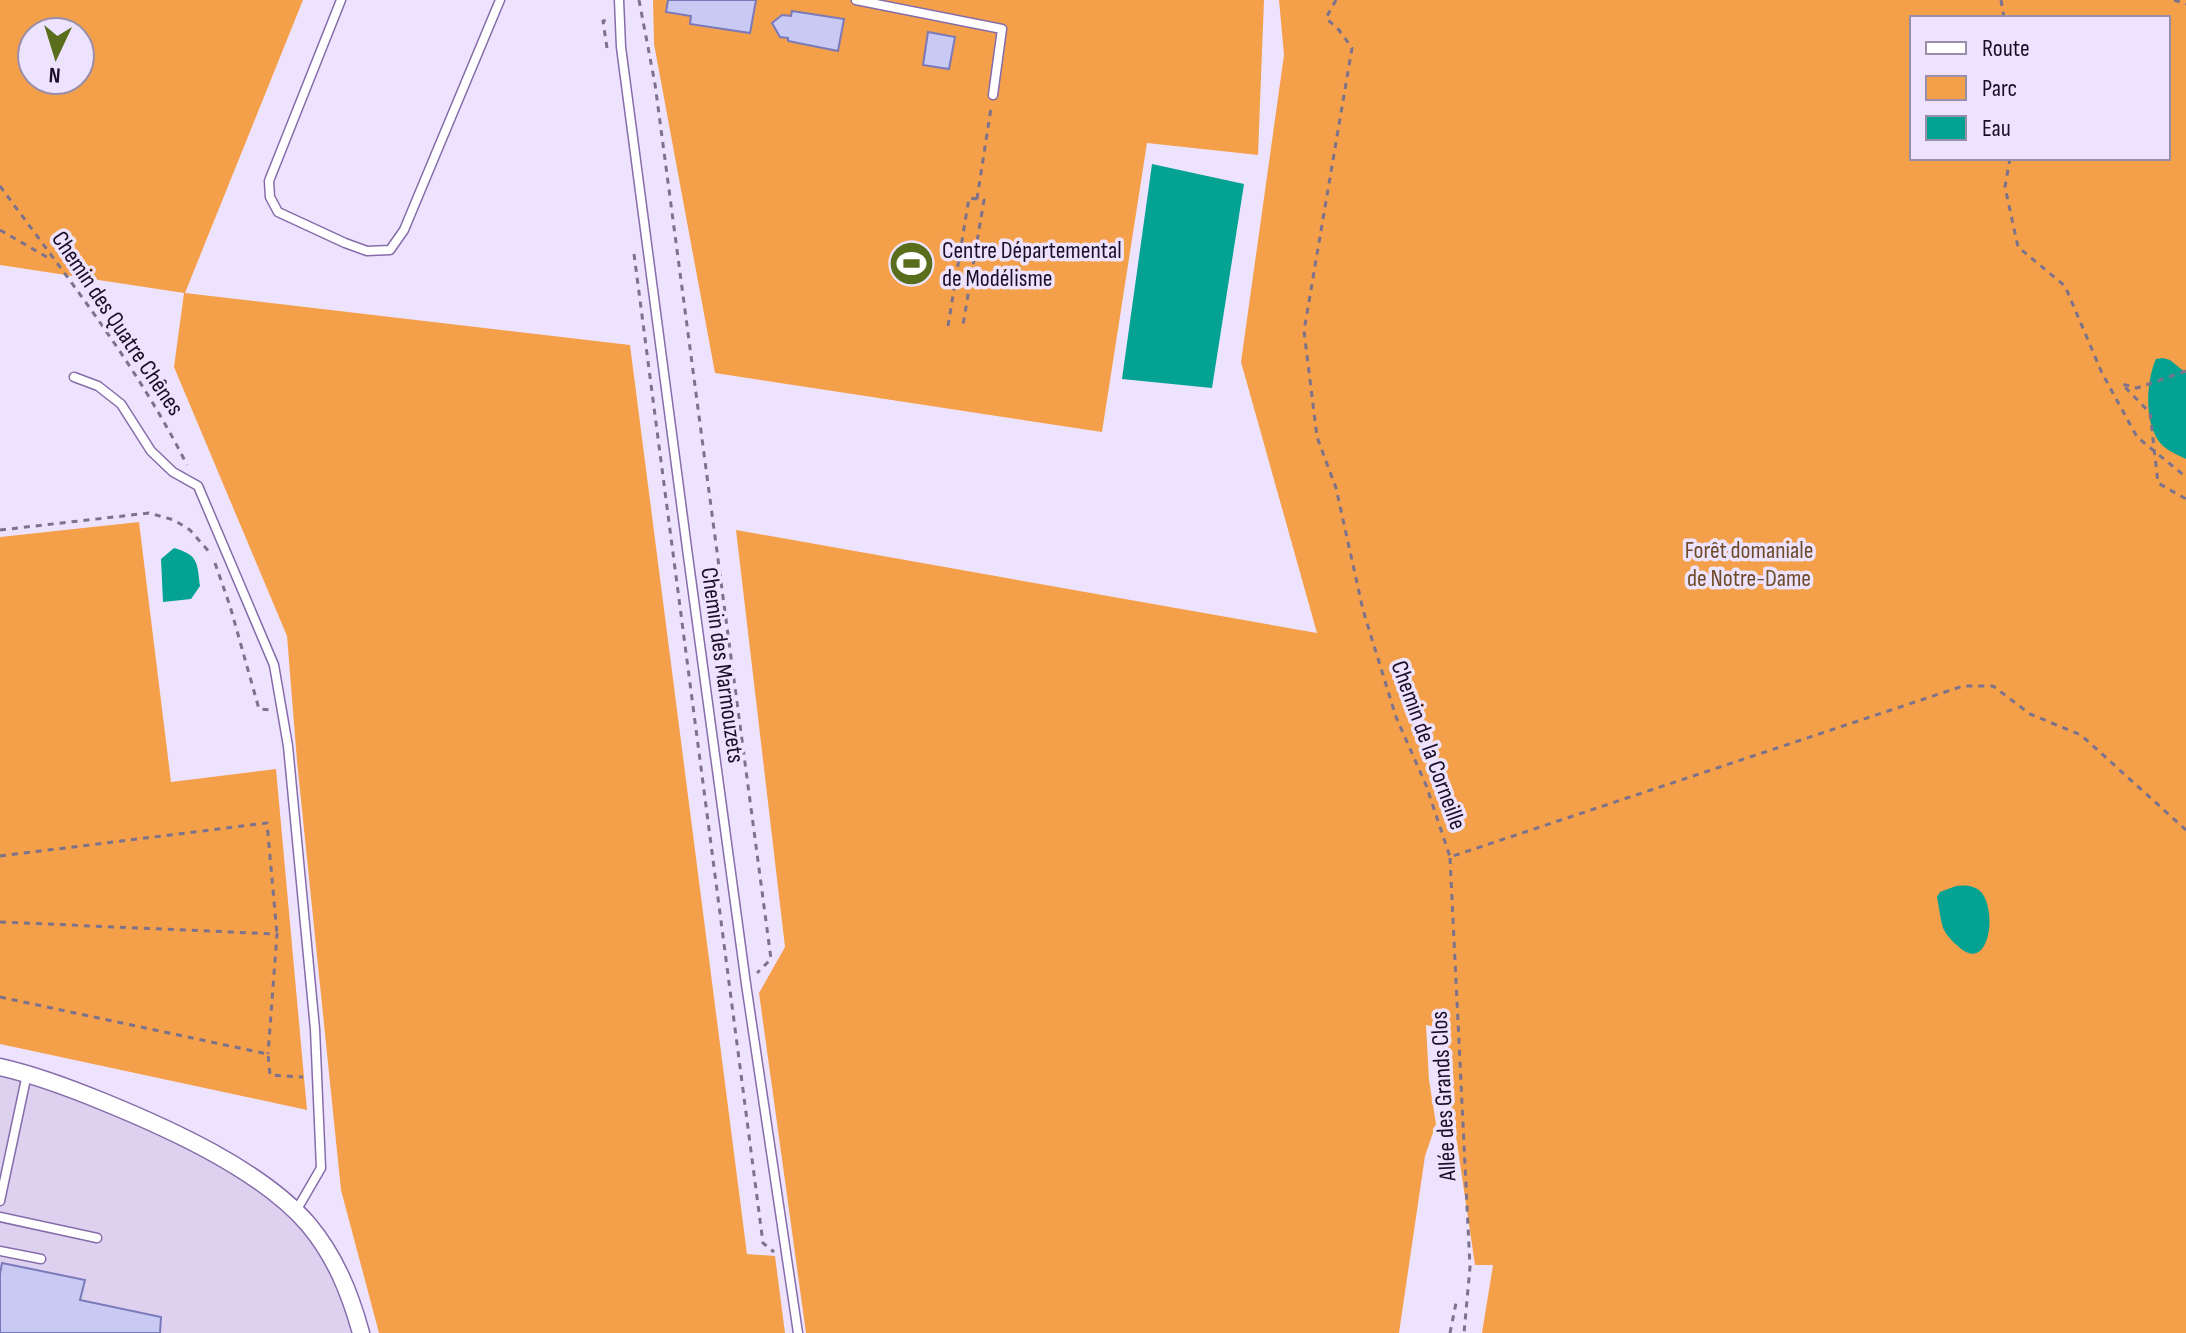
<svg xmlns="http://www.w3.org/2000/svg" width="2186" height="1333" viewBox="0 0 2186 1333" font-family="'Sofia Sans Condensed',sans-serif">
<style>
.built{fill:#ddd1ef}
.green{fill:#f4a04b;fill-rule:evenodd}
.water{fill:#03a293}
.building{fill:#c8caf4;stroke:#7a79ba;stroke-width:2}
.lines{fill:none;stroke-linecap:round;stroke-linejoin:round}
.lane-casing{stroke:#866caa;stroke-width:11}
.street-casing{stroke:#866caa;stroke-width:19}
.path{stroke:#7d728c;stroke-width:3;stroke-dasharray:6 6;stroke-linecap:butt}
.lane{stroke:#fff;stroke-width:8}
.street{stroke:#fff;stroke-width:16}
.labels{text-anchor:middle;stroke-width:7;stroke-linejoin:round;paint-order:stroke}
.poi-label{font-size:24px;fill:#1a0f27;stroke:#eee3ff;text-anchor:start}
.street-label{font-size:24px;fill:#1a0f27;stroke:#eee3ff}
.park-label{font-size:24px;fill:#6e4b28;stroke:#eee3ff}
</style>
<rect width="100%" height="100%" fill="#eee3ff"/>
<path class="built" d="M0 1067 164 1128 306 1222 361 1333H0Z"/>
<path class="green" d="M0 0H303L185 293 630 345 747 1254 775 1256 785 1333H379L341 1190 297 761 287 636 174 367 184 293 0 265ZM32 32H80V80H32Z
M653 0H1264L1258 155 1147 143 1102 432 715 373 654 44Z
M1279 0H2186V1333H1482L1493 1265H1475L1440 1028 1426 1025 1429 1080 1436 1124 1425 1156 1399 1333H806L759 993 785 947 736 530 1317 633 1241 362 1284 55ZM1912 18H2168V158H1912Z
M139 522 171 782 276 769 307 1110 0 1044V537Z"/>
<path class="water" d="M1152 164 1244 184 1212 388 1122 379Z
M2163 358 2170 360 2186 373V459C2178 455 2170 452 2163 446 2143 427 2146 381 2156 359Z
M174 548C199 555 197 563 200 586L191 599 163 602 161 559Z
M1956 886C1964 885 1973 885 1980 891 1998 908 1990 975 1959 947 1953 942 1946 935 1943 928 1940 918 1939 907 1937 897L1940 892Z"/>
<path class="building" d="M668 0H756L750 33 690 24 691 16 666 12Z
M792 11 844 19 838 51 788 41V38L780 37 772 23 782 15 791 16Z
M928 32 955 37 949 69 923 65Z
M2 1263 85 1280 80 1300 161 1317 160 1333H0V1274Z"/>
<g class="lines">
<defs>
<path id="lane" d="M341 0 269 181 270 197 278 212 345 243 367 251 390 250 404 230 500 0
M619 0 621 47 688 556 746 984 798 1333
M856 0 1002 29 993 95
M74 377 98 386 121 404 151 451 173 472 198 486 274 665 288 746 315 1029 321 1168 296 1211
M0 1201 27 1074
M0 1217 97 1238
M0 1251 41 1259"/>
<path id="street" d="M0 1067C36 1075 70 1088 104 1102 170 1129 261 1170 308 1224 335 1256 350 1293 361 1333"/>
</defs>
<use href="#lane" class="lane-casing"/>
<use href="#street" class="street-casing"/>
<path class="path" d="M639 0 655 84 771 959 757 973
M1336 0 1326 18 1339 30 1352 48 1304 331 1317 437 1336 488 1363 610 1396 717 1426 785 1450 857 1963 686H1993L2030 714 2081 735 2186 830
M2001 0 2004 18
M2174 0 2186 4
M607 48 603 21 609 20
M2010 158 2005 187 2018 247 2065 286 2102 373 2137 437 2186 477
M0 186C66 276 137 365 187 465
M977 199 991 108
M0 230 52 260
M634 254 763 1243 774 1252
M948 326 969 198 984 200 963 325
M2186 371 2137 388 2122 384 2150 413 2158 483 2186 499
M0 530 149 513 174 520 190 530 212 555
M215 563 230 606 259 709 270 710
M0 856 267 823 277 934
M1450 858 1470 1267 1464 1333
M0 922 277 934 268 1054
M0 997 268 1054 270 1075 303 1077
M1450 1333 1456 1303"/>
<use href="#lane" class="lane"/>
<use href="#street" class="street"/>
</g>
<defs>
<symbol id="stadium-disc" viewBox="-11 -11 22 22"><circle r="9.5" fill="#586e1d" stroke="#eee3ff"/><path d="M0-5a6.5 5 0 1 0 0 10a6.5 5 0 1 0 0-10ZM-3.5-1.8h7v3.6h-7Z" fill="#fff"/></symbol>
</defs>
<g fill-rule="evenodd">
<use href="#stadium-disc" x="886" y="238" width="51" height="51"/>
</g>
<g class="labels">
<g class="poi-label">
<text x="942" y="258">Centre Départemental<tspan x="942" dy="28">de Modélisme</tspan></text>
</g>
<g class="street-label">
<text transform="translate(118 323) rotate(56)" y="8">Chemin des Quatre Chênes</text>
<text transform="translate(723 665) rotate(82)" y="8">Chemin des Marmouzets</text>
<text transform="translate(1429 745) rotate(70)" y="8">Chemin de la Corneille</text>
<text transform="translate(1443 1096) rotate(-93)" y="8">Allée des Grands Clos</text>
</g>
<g class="park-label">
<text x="1749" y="558">Forêt domaniale<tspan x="1749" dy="28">de Notre-Dame</tspan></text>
</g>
</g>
<rect x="1910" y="16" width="260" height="144" fill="#eee3ff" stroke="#998ea9" stroke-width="2"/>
<rect x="1926" y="42" width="40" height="12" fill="#ffffff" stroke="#998ea9" stroke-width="2"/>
<text x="1982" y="56" font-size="24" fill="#1a0f27">Route</text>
<rect x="1926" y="76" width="40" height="24" fill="#f4a04b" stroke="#998ea9" stroke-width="2"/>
<text x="1982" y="96" font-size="24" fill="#1a0f27">Parc</text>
<rect x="1926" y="116" width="40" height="24" fill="#03a293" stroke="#998ea9" stroke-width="2"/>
<text x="1982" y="136" font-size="24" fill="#1a0f27">Eau</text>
<g transform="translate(56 56) rotate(184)"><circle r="38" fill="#eee3ff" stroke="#998ea9" stroke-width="2"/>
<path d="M0-6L14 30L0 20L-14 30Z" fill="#586e1d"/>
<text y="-12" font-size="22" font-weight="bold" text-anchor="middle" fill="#1a0f27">N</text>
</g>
</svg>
